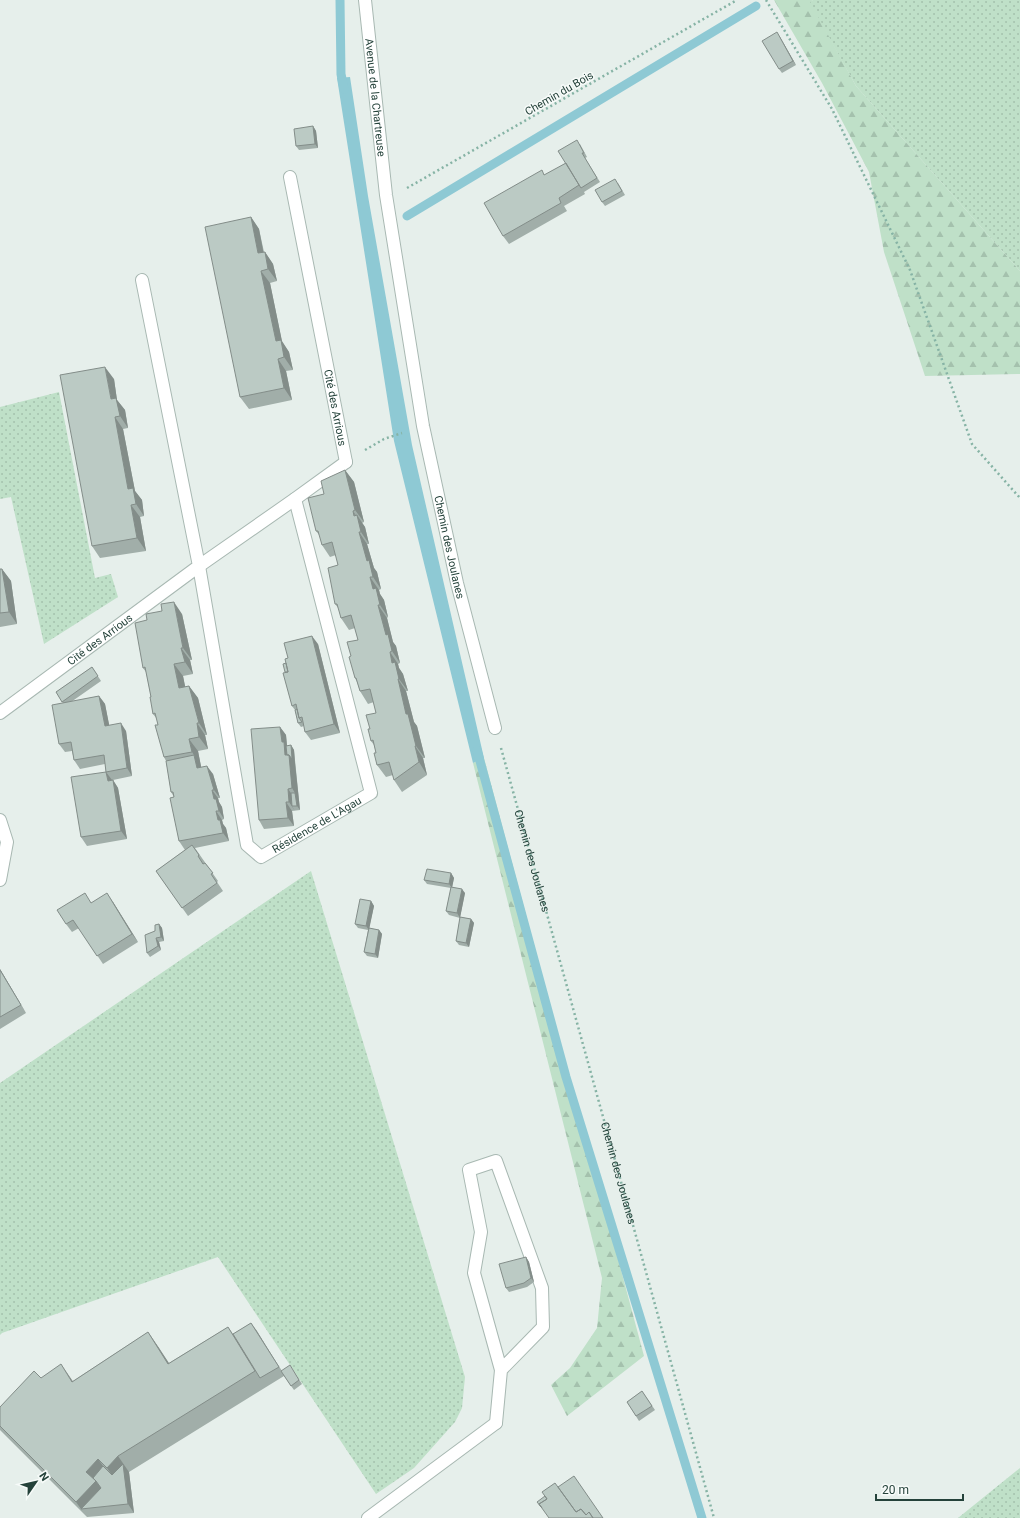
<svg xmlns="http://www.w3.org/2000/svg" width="1020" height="1518" viewBox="0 0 1020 1518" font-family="Roboto,sans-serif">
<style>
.grass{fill:url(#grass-dots)}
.forest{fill:url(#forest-firs)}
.water{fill:#8ec9d4}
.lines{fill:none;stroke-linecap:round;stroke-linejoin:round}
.stream{stroke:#8ec9d4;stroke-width:9}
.lane-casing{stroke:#a8b8b2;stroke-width:14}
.street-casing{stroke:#a8b8b2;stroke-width:14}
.path{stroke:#86b3a5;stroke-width:2.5;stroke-dasharray:2 3;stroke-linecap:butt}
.lane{stroke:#fff;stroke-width:12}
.street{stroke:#fff;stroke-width:12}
.wall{fill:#a1aea9}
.shaded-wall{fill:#838d89}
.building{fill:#bbcac4;stroke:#838d89}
.labels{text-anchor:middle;stroke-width:3;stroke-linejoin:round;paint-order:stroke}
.street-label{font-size:11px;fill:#24423a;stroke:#f7fbf9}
</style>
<defs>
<pattern id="grass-dots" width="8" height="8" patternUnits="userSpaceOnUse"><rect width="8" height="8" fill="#bfe0c8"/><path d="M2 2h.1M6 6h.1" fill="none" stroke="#a4c1ad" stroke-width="1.8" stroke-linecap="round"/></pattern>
<pattern id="forest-firs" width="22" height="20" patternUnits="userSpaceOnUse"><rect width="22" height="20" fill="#bfe0c8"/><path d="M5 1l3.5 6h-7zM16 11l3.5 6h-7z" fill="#a4c1ad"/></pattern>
</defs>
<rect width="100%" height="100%" fill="#e6efeb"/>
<path class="grass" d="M813 0H1020V271L856 86 809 2Z
M59 392 95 578 111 574 118 597 44 644 11 497 0 499V407Z
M311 871 465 1377 462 1408 455 1422 414 1468 376 1494 218 1257 2 1333 0 1335V1083Z
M1020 1468V1518H958Z"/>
<path class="forest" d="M774 0H813L810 2 856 86 1020 271V374L925 376 884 252 869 172 822 83Z
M484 758 644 1356 567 1416 551 1385 570 1368 597 1328 602 1278 473 763Z"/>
<path class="water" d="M350 77 368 196 412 445 484 758 473 763 394 441 337 78Z"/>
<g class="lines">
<path class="stream" d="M340 0 341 74 344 89
M407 216 756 6
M477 750 566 1077 702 1518"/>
<defs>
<g id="lane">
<path id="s2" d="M290 177 346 462"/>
<path id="s3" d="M199 566 247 845 261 857 371 793 295 499"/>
<path id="s4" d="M0 713 199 566 142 280"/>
<path d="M496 1423 501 1370 474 1273 481 1232 469 1170 496 1161 542 1288 543 1327 501 1370"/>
</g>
<g id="street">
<path id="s5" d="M365 0 386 195 423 426 457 583 495 728"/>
<path d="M199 566 295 499 346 462"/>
<path d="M0 820 7 842 0 880"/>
<path d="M368 1518 496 1423"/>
</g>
</defs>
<use href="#lane" class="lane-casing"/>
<use href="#street" class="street-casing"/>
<g class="path">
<path d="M766 0 832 109 910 270 972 444 1020 498"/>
<path d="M407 188 737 0"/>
<path d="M365 450 384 439 402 433"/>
<path id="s1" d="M501 748 714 1518"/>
</g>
<use href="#lane" class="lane"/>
<use href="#street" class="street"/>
</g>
<path class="wall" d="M780 37 796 65 782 73 779 69Z
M313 126 316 131 318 148 299 150 296 146Z
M580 144 587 157 585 158 600 182 584 192 585 194 564 206 567 211 509 244 503 236 545 175 566 163Z
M618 183 625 195 605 206 602 202Z
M251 217 259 229 264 252H265L273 264 277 281 270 283 282 342 289 352 293 370 286 371 292 400 249 409 240 397Z
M114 379 117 400 125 410 128 428 123 429 135 491 142 500 144 516 140 517 146 551 100 558 92 546Z
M345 470 354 482 364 522 362 523 365 527 369 544H367L374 568 377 572 381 589 379 590 380 594 384 600 388 617 387 618 393 642 396 646 400 663 398 664 399 668 403 674 408 691H406L414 722 417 726 425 758H423L427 775 402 792 394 780 393 775 386 777 377 765 376 753 374 745 371 741 370 729 376 713 374 702 368 704 360 691 357 682 355 678 351 656 358 640 355 628 349 630 341 618 339 609 335 604 338 565 336 555 330 557 322 545 320 536 316 531 324 494Z
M0 569H2L11 581 17 624 0 627Z
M182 614 192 660H190L193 674 183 676 185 687 189 686 198 698 207 735H205L208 749 198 751 201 767 213 774 220 798H218L219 802 222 807 224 819 222 820 223 824 226 828 229 841 195 848 218 881 217 882 223 891 188 916 156 871 185 850 179 841 174 797 171 792 166 761 164 757 157 719 153 714 151 697 146 672 143 668Z
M318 644 340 733 311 740 305 732 304 726 301 727 298 723 295 710 292 706 285 672 286 663 288 658Z
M92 667 101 681 71 702 99 696 105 704 109 725 126 731 132 776 113 780 118 788 127 839 87 846 81 837 106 772 105 764 80 769 74 760 72 751 65 752 59 744 63 703 56 692Z
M280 727 286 735 287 746 291 745 294 750 300 810 292 811 294 826 264 829 259 820Z
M451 873 454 878 452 887 465 893 460 917 471 919 474 923 469 947 459 945 456 941 460 918 449 915 446 911 451 888 427 884 424 880Z
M371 901 374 906 369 928 379 930 382 934 378 958 367 956 364 952 368 930 358 928 355 924Z
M113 902 138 942 103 964 79 928 72 932 66 924 92 903Z
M159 924 162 928 164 941 159 942 161 950 150 957 147 953Z
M0 969 26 1013 0 1029Z
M526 1257 529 1262 534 1282 527 1287 509 1292 506 1288Z
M251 1323 282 1371 293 1370 302 1384 294 1390 284 1376 129 1472 134 1513 87 1517 0 1430V1407L41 1378 73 1381 148 1332 159 1348 169 1363 228 1327 233 1334Z
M642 1391 655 1410 639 1421 627 1402Z"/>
<path class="shaded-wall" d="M777 32 780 37 796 65 793 61Z
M313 126 316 131 318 148 315 144Z
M251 217 259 229 266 266 258 253Z
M265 252 273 264 277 281 268 269Z
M261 271 270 283 282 341 289 352 293 370 284 357 276 341Z
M278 359 286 371 292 400 284 388Z
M105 367 114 379 117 400 125 410 128 428 120 416 111 399Z
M115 417 123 429 135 491 142 500 144 516 136 504 128 489Z
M345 470 354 482 364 522 355 510Z
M131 505 140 517 146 551 137 538Z
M353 511 357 517V515L365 527 369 544 361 532Z
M359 532 367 544 374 568 377 572 381 589 373 577 367 561Z
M2 569 11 581 17 624 9 612Z
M370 577 379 590 380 594 384 600 388 617 380 605 373 589Z
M174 602 182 614 192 660 183 648Z
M378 605 387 618 393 642 396 646 400 663 392 651 386 635Z
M312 636 318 644 340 733 334 724Z
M181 648 190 660 193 674 185 662Z
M390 652 398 664 399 668 403 674 408 691 399 679 392 663Z
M174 664 183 676 188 700 179 688Z
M398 679 406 691 414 722 417 726 425 758 416 746 406 714Z
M189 686 198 698 207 735 199 723Z
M99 696 105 704 111 734 105 726Z
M121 723 126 731 132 776 127 768Z
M197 723 205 735 208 749 199 737Z
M280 727 286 735 287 746 290 755 295 763 300 810 297 806 295 793 292 788 282 742Z
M189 739 198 751 203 776 197 768 194 755 192 752Z
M291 745 294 750 295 763 292 759Z
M415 746 423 758 427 775 419 762Z
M207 766 213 774 220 798 214 790Z
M106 772 112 780 108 781Z
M113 780 118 788 127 839 121 831Z
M288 789 294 797 292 806 295 811 289 802Z
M212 790 218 798 219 802 222 807 224 819 219 811 214 799Z
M286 802 292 811 294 826 288 818Z
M216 811 222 820 223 824 226 828 229 841 223 833 218 820Z
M451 873 454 878 452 888 449 884Z
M462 889 465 893 460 918 457 913Z
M107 893 113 902 138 942 132 934Z
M371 901 374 906 369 930 366 926Z
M471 919 474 923 469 947 466 943Z
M159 924 162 928 164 941 161 937Z
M379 930 382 934 378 958 375 954Z
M156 938 159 942 161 950 158 946Z
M0 969 26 1013 21 1005 0 970Z
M526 1257 529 1262 534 1282 531 1278Z
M251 1323 257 1331 284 1375 279 1367Z
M148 1332 159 1348 179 1379 168 1364Z
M61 1364 72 1380 82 1397 72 1382Z
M118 1456 129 1472 134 1513 128 1504 118 1484 107 1468Z
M98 1459 109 1474 107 1496 81 1509 76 1502 86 1472Z"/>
<path class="building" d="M777 32 793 61 779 69 762 41Z
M313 126 315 144 296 146 294 129Z
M577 140 584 153H582L597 178 581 188 558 151Z
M566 163 579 185 559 198 561 203 503 236 484 203 542 170 544 175Z
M615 179 622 191 602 202 595 190Z
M251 217 258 253 265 252 268 269 261 271 276 341 281 340 284 357 278 359 284 388 240 397 205 227Z
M105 367 111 399 116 398 120 416 115 417 128 489 133 488 136 504 131 505 137 538 92 546 60 375Z
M345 470 355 510 353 511 354 516 357 515 361 532H359L367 561 369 560 373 577H370L373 589 376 588 380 605H378L386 635 388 634 392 651 390 652 392 663 395 662 399 679H398L406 714H408L416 746H415L419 762 394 780 389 762 377 765 374 753H376L373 740 371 741 368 729H370L366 715 376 713 370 689 360 691 356 678H355L349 657 351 656 347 642 358 640 351 615 341 618 337 604H335L328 568 338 565 332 542 322 545 318 531H316L308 498 324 494 321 481Z
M0 569H2L9 612 0 613Z
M174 602 183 648H181L185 662 174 664 179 688 189 686 199 723H197L199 737 189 739 192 752 164 757 155 725H158L155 713 153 714 150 697H151L145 667 143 668 135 623 147 620 146 614 162 611 161 604Z
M312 636 334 724 305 732 302 717 299 718 296 704 292 706 283 673 288 672 285 659 288 658 284 643Z
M286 663 288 672H285L283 664Z
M92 667 98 676 62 702 56 692Z
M99 696 105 726 121 723 127 768 106 772 108 781 113 780 121 831 81 837 71 777 106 772 104 755 74 760 71 742 59 744 52 705Z
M297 709 299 718 302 722 298 723 295 710Z
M280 727 282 742H284L285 755H289L292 788 288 789 289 802H286L288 818 259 820 251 729Z
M291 745 292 759 289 755H287L286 746Z
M194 755 197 768 207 766 214 790H212L214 799H216L219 811H216L218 820H220L223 833 179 841 170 798 174 797 173 792H171L166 761Z
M291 793H295L297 806H292Z
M192 845 199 855 198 856 203 864 205 863 213 873 211 874 217 883 182 908 156 871Z
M427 869 451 873 449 884 424 880Z
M451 887 462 889 457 913 446 911Z
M85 893 91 903 107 893 132 934 97 956 73 920 66 924 57 910Z
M360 899 371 901 366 926 355 924Z
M460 917 471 919 466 943 456 941Z
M159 924 161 937 156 938 158 946 147 953 145 935 155 931V925Z
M369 928 379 930 375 954 364 952Z
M0 970 21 1005 0 1017Z
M526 1257 531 1278 524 1283 506 1288 499 1264Z
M251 1323 279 1367 260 1378 233 1334Z
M228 1327 255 1371 118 1456 107 1468 98 1459 86 1472 96 1481 76 1502 0 1426V1407L34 1371 41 1378 61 1364 72 1382 148 1332 168 1364Z
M290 1365 299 1380 291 1386 281 1371Z
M642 1391 652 1406 636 1416 627 1402Z
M123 1464 128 1504 81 1509 101 1488 96 1481 93 1478 103 1466 112 1475Z
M574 1476 603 1518H593L589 1512 586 1515 581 1509 576 1512 558 1487Z
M555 1483 576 1512 581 1509 586 1515 589 1512 593 1518H549L539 1504 547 1499 542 1492Z
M545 1496 547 1499 539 1504 542 1508 537 1502Z"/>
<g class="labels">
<g class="street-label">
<text transform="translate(559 93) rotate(-30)" y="4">Chemin du Bois</text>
<text dy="4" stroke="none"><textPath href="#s5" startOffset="98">Avenue de la Chartreuse</textPath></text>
<text dy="4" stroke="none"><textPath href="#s2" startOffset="235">Cité des Arrious</textPath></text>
<text dy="4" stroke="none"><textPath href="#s5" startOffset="554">Chemin des Joulanes</textPath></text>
<text dy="4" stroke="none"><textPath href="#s4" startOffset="124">Cité des Arrious</textPath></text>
<text dy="4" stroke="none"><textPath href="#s3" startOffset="366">Résidence de L'Agau</textPath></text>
<text dy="4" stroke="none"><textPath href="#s1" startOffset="117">Chemin des Joulanes</textPath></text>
<text dy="4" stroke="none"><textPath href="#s1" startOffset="441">Chemin des Joulanes</textPath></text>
</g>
</g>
<g transform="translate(36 1482) rotate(56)" stroke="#f7fbf9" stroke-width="3" paint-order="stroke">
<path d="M0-3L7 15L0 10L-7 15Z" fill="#24423a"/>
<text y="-6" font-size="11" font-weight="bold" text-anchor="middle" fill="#24423a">N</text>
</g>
<path d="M876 1494v6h87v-6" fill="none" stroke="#24423a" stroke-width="2"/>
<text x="882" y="1494" font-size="12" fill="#24423a" stroke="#f7fbf9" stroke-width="3" paint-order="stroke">20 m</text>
</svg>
